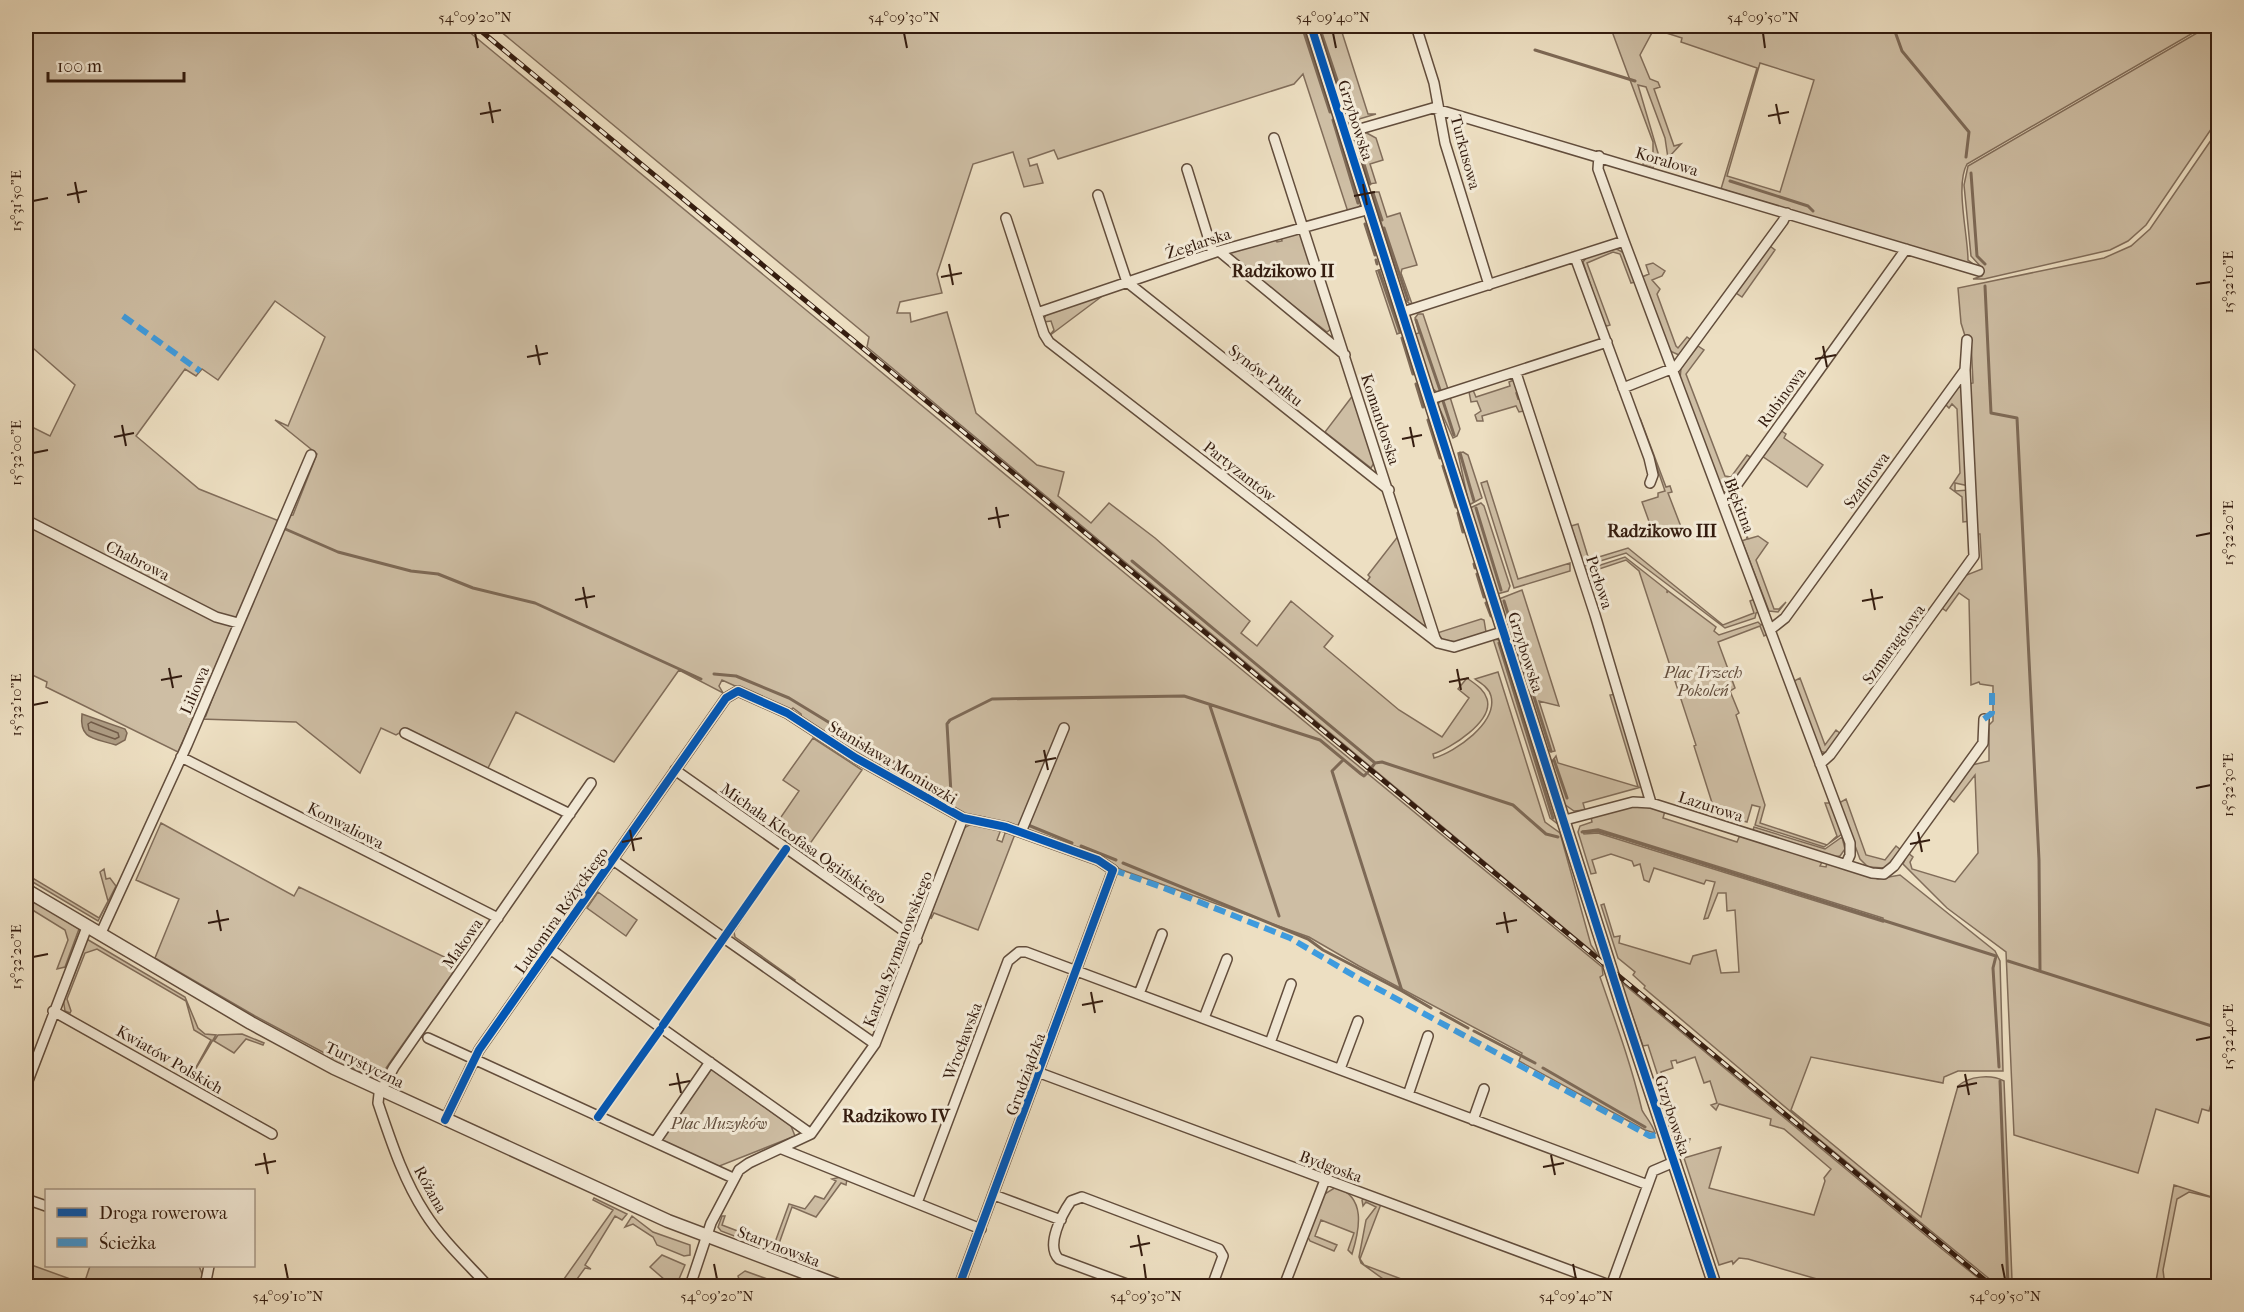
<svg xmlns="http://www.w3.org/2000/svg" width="2244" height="1312" viewBox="0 0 2244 1312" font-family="'IM FELL French Canon',serif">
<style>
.green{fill:#cebea4;stroke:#816d5a;stroke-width:1.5;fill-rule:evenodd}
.water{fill:#ae9d85;stroke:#7d6956;stroke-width:1.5}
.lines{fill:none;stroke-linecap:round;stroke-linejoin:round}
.shore{stroke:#715c4a;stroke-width:1.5}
.stream{stroke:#7d6956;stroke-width:3}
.minor-casing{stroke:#624d3c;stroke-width:12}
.tertiary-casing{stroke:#624d3c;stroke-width:15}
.minor{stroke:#f3ead7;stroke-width:9}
.tertiary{stroke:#f3ead7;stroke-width:12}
.rail-casing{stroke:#341c0f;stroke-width:5}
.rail{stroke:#f3ead7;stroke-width:3;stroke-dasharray:9;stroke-linecap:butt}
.quiet{stroke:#3e9bde;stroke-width:6;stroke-dasharray:12 6;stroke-linecap:butt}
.cycleway-casing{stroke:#f3ead7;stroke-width:11}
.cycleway{stroke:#0057b8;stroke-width:8}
.ticks{fill:none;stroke:#341c0f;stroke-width:2}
.labels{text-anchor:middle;stroke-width:6;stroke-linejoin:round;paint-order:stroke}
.street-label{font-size:16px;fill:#341c0f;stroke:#f3ead7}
.park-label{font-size:16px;font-style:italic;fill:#624d3c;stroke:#f3ead7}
.neighbourhood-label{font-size:18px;font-weight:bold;fill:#341c0f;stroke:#f3ead7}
.neatline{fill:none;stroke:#341c0f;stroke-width:2}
.ticks-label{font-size:15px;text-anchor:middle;fill:#341c0f}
</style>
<rect width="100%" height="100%" fill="#eddfc2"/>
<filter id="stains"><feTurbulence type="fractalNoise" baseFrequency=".00333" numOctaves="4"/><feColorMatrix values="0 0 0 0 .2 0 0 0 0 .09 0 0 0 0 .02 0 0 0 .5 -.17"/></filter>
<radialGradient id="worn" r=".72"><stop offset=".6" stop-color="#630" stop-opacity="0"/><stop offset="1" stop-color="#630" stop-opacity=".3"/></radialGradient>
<path class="green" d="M26 26H462L1602 967 1603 975 1600 977C1616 1023 1631 1064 1642 1110 1644 1115 1652 1123 1655 1133L1645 1130 1519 1061 1522 1053 1359 966 1309 937 1122 870 1075 848 984 817 963 814 863 758 802 719 801 714 793 708 790 711 722 680 719 686 723 693 679 670 614 762 516 712 487 770 406 729 396 735 381 728 360 773 296 722 200 719 286 516 293 515 317 454 275 420 288 426 325 337 275 301 218 380 202 369 196 376 185 369 136 436 199 489 279 521 178 752 46 687 47 682 26 672V424L50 436 75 385 26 342Z
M494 26H1307L1362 203 1358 208 1348 212 1303 74 1294 84 1058 159 1054 150 1028 159 1030 166 1037 164 1043 183 1024 187 1013 152 973 164 937 274 942 293 900 302 897 313H910L911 322 947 312 976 413 1037 465 1064 472 1058 496 1091 523 1109 503 1155 538 1250 621 1241 633 1257 646 1291 601 1333 636 1324 647 1399 710 1442 737 1469 698 1458 689 1467 678C1475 684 1484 689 1487 699 1494 721 1450 749 1433 754L1434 758C1455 752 1498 723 1491 696 1489 688 1481 683 1475 679L1498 672 1545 822 1560 833 1591 945 1599 957 867 347 869 337Z
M1316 26H1340L1368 114H1376L1359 119 1360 123 1353 125 1347 121Z
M1610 26H2205L1967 164C1955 185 1968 235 1968 260L1976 266 1721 189 1757 68 1681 42 1682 38 1654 29 1640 55 1650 79 1658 82 1660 87 1654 89 1674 146 1681 144 1668 158 1665 138 1646 87 1638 85 1658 153 1653 168 1643 165 1644 159 1653 161V142ZM1760 63 1814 80 1780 192 1727 176Z
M2209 26H2218V119L2146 225 2128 241 2110 250 1984 279H1973L1982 276V268L1971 256 1964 185 1968 166Z
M2218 130V1078L2209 1111 2202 1109 2198 1123 2156 1109 2138 1173 2014 1135 2006 952 1947 908 1903 864 1908 853 1913 857 1910 862 1912 869 1955 882 1978 853 1975 775 1954 802 1949 798 1972 765 1989 761V725L1993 721V686L1980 684 1979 682 1971 685 1969 600 1959 593 1946 611 1942 608 1964 576 1982 569 1980 534H1976L1968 384 1973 383 1971 340 1966 339 1961 323 1958 288 2104 258 2131 246 2150 229Z
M1363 131 1376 138 1383 160 1370 164 1376 183 1369 184 1354 144 1355 135Z
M1372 192H1379L1387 217 1400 213 1417 265 1402 269 1401 273 1412 304 1417 303 1410 304 1404 299Z
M1300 233 1331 329 1327 332 1229 256V253L1275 239 1277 242 1282 241 1281 237Z
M1770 246 1775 250 1742 297 1736 293Z
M1615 248 1624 253 1635 282 1631 283 1620 254 1613 252 1587 263 1610 325 1607 326 1603 323 1583 262 1586 258Z
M1653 263 1665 271 1662 276 1652 280 1660 289 1657 294 1676 346 1678 348 1687 337 1691 340 1679 355 1670 351 1642 277 1649 274 1646 265Z
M1385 268 1405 331 1397 334 1376 271Z
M1109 291 1049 336 1054 330 1051 321 1043 322 1046 314Z
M1418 314H1423L1448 389 1437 392 1432 388 1415 334 1419 333 1415 318Z
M1698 346 1704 350 1686 374 1725 476 1731 477 1747 455 1752 458 1728 488 1721 486 1680 380 1681 368Z
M1514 380 1520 391 1516 393 1518 399 1522 398 1524 411 1519 412 1516 406 1482 416 1483 421H1477L1475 415 1481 411 1477 401 1471 402 1469 392 1473 390 1476 397 1510 386 1509 382Z
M1960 385 1963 387 1969 486 1955 483V491L1969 490 1971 521 1963 522 1962 497 1950 488 1960 473 1957 409 1952 404 1949 408 1945 404Z
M1354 394 1374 463 1371 468 1325 432Z
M1450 397 1460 429 1457 436 1453 438 1438 405 1440 400Z
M1640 418 1666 487 1670 486 1672 492 1668 493 1683 532 1655 538 1642 502 1658 497V493L1665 491Z
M1780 430 1786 434 1784 438 1823 465 1807 487 1762 456Z
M1463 452 1468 455 1482 498 1469 505 1458 453Z
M1487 481 1518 579 1570 563V571L1514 588 1481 483Z
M1481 503 1484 506 1510 586 1508 591 1497 594 1470 508Z
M1578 524 1589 560 1628 548 1723 625 1754 613 1750 601 1755 599 1760 611 1756 613 1755 618 1725 628 1626 553 1584 566 1571 526Z
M1746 532 1748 539 1758 536 1768 543 1756 560 1774 609H1779L1786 602 1778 612 1769 611 1742 541 1747 539Z
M1399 535 1427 626 1425 627 1366 583 1370 577 1368 575Z
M1625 557 1667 590V593L1668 591 1716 627 1714 631 1719 635 1758 622 1761 625 1765 624 1768 634 1764 636 1760 626 1718 642 1735 688 1730 691 1739 713 1736 715 1765 805 1760 823 1827 845 1837 836 1825 803H1830L1842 834 1824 847 1755 825 1760 807 1752 805 1747 822 1716 813 1715 810 1710 812 1714 809 1694 746 1696 745 1639 571 1626 560 1596 570V579L1588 581 1585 570Z
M1522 590 1559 706 1539 701 1555 751 1551 752 1547 749 1499 599Z
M1481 619 1484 620 1486 632 1456 642 1443 640 1437 633Z
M1493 639 1500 640 1563 828 1550 818Z
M1800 678 1825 745 1836 730 1841 734 1826 753 1820 751 1794 681Z
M1616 694 1643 784 1641 787 1583 803 1585 810 1574 811 1564 804 1551 763 1556 756 1558 763 1638 787 1610 695Z
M813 738 862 770 804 852 809 856 807 859 770 833 799 791 783 780Z
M1846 799 1866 855 1885 860 1896 846 1901 850 1885 868 1868 867 1860 859 1839 803Z
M1636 805 1665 811 1663 818 1737 842 1740 835 1822 862 1820 866 1826 867 1827 863 1878 879 1900 875 1995 951 2000 961 2003 1071H1958L1944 1077 1943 1083 1811 1057 1791 1110 1921 1217 1958 1086C1969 1076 1991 1074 2004 1081L2012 1280 2018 1286H1998L1803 1126V1122L1644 988 1645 986 1633 975 1635 972 1618 958 1601 905 1604 904 1614 937 1620 936 1619 943 1690 964 1693 956 1716 950 1721 973 1739 972 1735 910 1727 911 1726 893H1718L1708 918 1704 919 1715 882 1706 880 1704 884 1654 868 1649 882 1644 880 1640 864 1634 866 1632 861 1611 854 1592 860 1596 873 1591 874 1578 832 1580 826 1592 822 1591 817ZM1598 829 1883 918V922L1598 833 1584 834 1583 831Z
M161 823 294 896 299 887 459 964 377 1081 255 1016 155 958 179 899 136 880Z
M973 823 998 827 1000 832 997 840 1002 842 1005 833 1010 831 1015 834 978 930 934 913 931 919V914L962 829Z
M1754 827 1825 849 1842 837 1845 849 1840 856 1834 857 1753 830Z
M104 869 106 879 110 878 116 886 98 921 26 878V874L99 918 108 901 100 872Z
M772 874 734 932 735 937 795 980 793 983 729 938Z
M598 892 637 920 626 936 587 908Z
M26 894 79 929 65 967 57 969 68 940 65 930 26 906Z
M85 938 185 997 198 1028 205 1034 216 1035 189 1080 211 1040 194 1030 186 1001 97 949 85 953 67 999 71 1011 70 1013 65 1011 63 998 75 972Z
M1620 981 1942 1249 1988 1286H1841L1748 1259 1739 1258 1733 1264 1732 1261 1719 1265 1684 1158 1721 1147 1709 1188 1814 1215 1825 1181 1824 1178 1831 1169 1784 1129 1770 1125 1771 1119 1719 1104 1716 1110 1711 1105 1717 1103 1710 1081 1704 1083 1695 1057 1677 1063 1676 1060 1671 1061 1673 1068 1661 1072 1683 1140 1690 1139 1689 1142 1680 1144 1648 1045 1643 1046Z
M242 1034 264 1043 263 1045 246 1039 234 1053 214 1041 218 1035Z
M711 1069 791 1126 795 1136 717 1167 664 1144 661 1137Z
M841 1177 847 1179 846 1185 841 1183 816 1217 792 1207 776 1252 721 1231 718 1227 722 1216H725L722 1225 774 1245 789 1204 805 1209 815 1196 824 1199 836 1181 832 1179Z
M2174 1185 2218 1199 2189 1192 2177 1199 2163 1270 2165 1286H2155Z
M1336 1187C1366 1197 1360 1228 1352 1254L1348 1250 1354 1233 1321 1220 1315 1236 1337 1245 1334 1251 1310 1241 1307 1235 1323 1195Z
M594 1198 627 1214 622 1220 615 1216 585 1265 591 1269 585 1268 572 1286H559L613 1210 593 1200Z
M1365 1198 1381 1204 1360 1259 1364 1265 1420 1286H1399L1386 1281 1361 1263 1359 1257 1366 1220 1376 1207 1366 1202 1363 1206 1362 1200Z
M632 1216 653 1232 690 1245V1255L684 1256 657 1245 653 1237 633 1224 625 1227Z
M662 1255 685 1265 676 1286H672L650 1267Z
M26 1263 84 1284 90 1266H199L203 1276 201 1286H26Z
M745 1271 770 1280 769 1286H741L738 1276Z"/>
<path class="water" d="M82 714 125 729 127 733 125 740 116 745C94 738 79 740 82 714Z"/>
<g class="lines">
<path class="shore" d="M91 722 118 733 119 737 115 739 89 730 88 724Z"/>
<path class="stream" d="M1302 26 1330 112
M1319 26 1350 119
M1893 26 1902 51 1969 132 1966 157
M1535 50 1635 81
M1333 120 1358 203
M1357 141 1370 184
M1971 173 1977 256 1985 264
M1730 181 1808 206 1813 211
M1373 193 1382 220
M1365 224 1375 255
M1384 228 1408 300
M1376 260 1377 264
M1379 271 1400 332
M1985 286 1991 413 2017 418 2039 860 2040 971
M1416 320 1440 390
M1402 338 1413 374
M1416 384 1423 407
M1443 401 1454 435
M1428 420 1440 458
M1460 453 1474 501
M1443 466 1456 507
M1476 508 1501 590
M1458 513 1463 532
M283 528 338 552 411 571 438 574 473 588 535 603 701 679
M1132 561 1375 763
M1474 564 1475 568
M1477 574 1484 597
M1504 601 1551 751
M1486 603 1491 616
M1499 643 1553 818
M714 674 736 676 789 698 948 795 951 793 947 724 950 720 992 699 1184 696 1320 740 1361 774 1364 776 1368 772
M1210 706 1279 916
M205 716 214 692
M1343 760 1332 771 1402 991 1431 1008
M1554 760 1567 798
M1372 767 1375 763 1382 762 1513 805 1546 834 1558 837
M1028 825 1072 843
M1582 832 1598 831 1619 837 1996 956 1993 968 1999 1067
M1081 846 1116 860
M1123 863 1308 939 1323 950 1402 991
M2008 961 2218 1028
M1441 1013 1468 1028
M1474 1031 1535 1063
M1543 1068 1645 1127
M2000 1081 2008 1286"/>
<defs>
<path id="minor" d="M1416 26 1434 83 1445 143 1489 285
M1346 133 1433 108 1979 271
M1274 138 1435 638 1438 643 1454 647 1505 631
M1599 156 1598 169 1624 241 1850 843V855L1846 864
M1187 169 1213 253
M1098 195 1127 282 1389 490
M1006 218 1044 334 1049 342 1438 643
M1219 251 1345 355
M1575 257 1649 458 1653 475 1650 483
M1403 312 1624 241
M1037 313 1219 251 1370 209
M1516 373 1595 615 1651 803
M1623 388 1676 367 1783 221 1787 213
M1431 399 1607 342
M1723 504 1906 249
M26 520 216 617 238 623
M1771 629 1785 618 1965 370 1967 340
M405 733 570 814
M181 757 498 918
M1820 764 1830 755 1974 556 1965 370
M675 770 917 940
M1565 820 1633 802 1651 803 1872 873 1884 874 1894 866 1983 743 1984 719
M1021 832 1064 728
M613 860 875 1044
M100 935 187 745 311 455
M550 949 811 1134
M1139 994 1162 934
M53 1011 272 1134
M1204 1018 1227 959
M428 1038 733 1178
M1270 1043 1291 984
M1340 1069 1358 1021
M1040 1073 1612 1286
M26 1086 87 927
M1408 1095 1428 1036
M445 1120 479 1050 726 698 738 691 787 713 856 758 963 818 1006 827 1098 860 1113 870 959 1286
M1473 1120 1484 1089
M655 1142 710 1062
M782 1149 981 1229
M994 1195 1061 1220
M26 1199 46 1206
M917 1203 1008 961 1019 952H1026L1648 1185
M205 1286 209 1266
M488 1286C467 1263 442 1240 425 1213 403 1179 391 1141 378 1103L379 1094 394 1067 591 783
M690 1286 711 1223 739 1170 749 1163 811 1134 875 1044 963 818
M1132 1286 1059 1259C1045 1246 1062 1214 1071 1201L1082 1197 1219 1249 1223 1256 1212 1286
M1284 1286 1325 1180
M1611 1286 1653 1171 1674 1162"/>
<path id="tertiary" d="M1311 26 1622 1005 1715 1286
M26 890 251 1023 334 1068 668 1221 840 1286"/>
</defs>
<use href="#minor" class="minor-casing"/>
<use href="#tertiary" class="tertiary-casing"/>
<use href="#minor" class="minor"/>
<use href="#tertiary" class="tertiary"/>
<defs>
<path id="rail" d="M475 26 1992 1286"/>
</defs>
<use href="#rail" class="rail-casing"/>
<use href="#rail" class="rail"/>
<path class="quiet" d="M123 316 200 371
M1984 719 1992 713V689
M1113 870 1164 888 1290 938 1358 978 1650 1136 1665 1134"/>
<defs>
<path id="cycleway" d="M1311 26 1622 1005 1715 1286
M663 1025 786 849
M598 1117 660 1030
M445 1120 479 1050 726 698 738 691 787 713 856 758 963 818 1006 827 1098 860 1113 870 959 1286"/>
</defs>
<use href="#cycleway" class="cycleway-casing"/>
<use href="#cycleway" class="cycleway"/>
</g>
<path class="ticks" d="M475 33 478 48M904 33 907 48M1333 33 1336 48M1763 33 1765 48M489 102 493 123M1776 104 1780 124M480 114 501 110M1768 116 1789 112M75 182 79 203M1363 184 1367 205M67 195 87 191M1354 196 1375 192M33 201 48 198M949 264 953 285M941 277 962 273M2196 284 2211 282M536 345 540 365M1823 346 1827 367M527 357 548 353M1815 359 1836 355M122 425 126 446M1410 427 1414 447M114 437 134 433M1402 439 1422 435M33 453 48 450M996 507 1000 528M988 519 1009 515M2196 536 2211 533M583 587 587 608M1871 589 1875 610M575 600 595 596M1862 601 1883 597M169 668 173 688M1457 669 1461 690M161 680 182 676M1449 682 1469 678M33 705 48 702M1044 750 1048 770M1035 762 1056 758M2196 788 2211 785M630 830 634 851M1918 832 1922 852M622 842 642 838M1910 844 1930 840M217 910 221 931M1504 912 1508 933M208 923 229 919M1496 924 1517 920M33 957 48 954M1091 992 1095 1013M1082 1005 1103 1001M2196 1040 2211 1037M677 1073 681 1093M1965 1074 1969 1095M669 1085 690 1081M1957 1087 1977 1083M264 1153 268 1174M1551 1155 1555 1175M255 1165 276 1161M1543 1167 1564 1163M1138 1235 1142 1256M1130 1247 1150 1243M285 1264 288 1279M714 1264 717 1279M1144 1264 1146 1279M1573 1264 1576 1279M2002 1264 2005 1279"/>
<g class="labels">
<g class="street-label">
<text transform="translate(1356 120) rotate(72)" y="6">Grzybowska</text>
<text transform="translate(1466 152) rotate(75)" y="6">Turkusowa</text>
<text transform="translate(1667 161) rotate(17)" y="6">Koralowa</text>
<text transform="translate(1198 243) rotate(-18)" y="6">Żeglarska</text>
<text transform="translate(1266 375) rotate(38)" y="6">Synów Pułku</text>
<text transform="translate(1781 397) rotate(-54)" y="6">Rubinowa</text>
<text transform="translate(1381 419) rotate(72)" y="6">Komandorska</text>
<text transform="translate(1240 471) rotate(38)" y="6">Partyzantów</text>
<text transform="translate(1866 480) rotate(-54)" y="6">Szafirowa</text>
<text transform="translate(1740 505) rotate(69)" y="6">Błękitna</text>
<text transform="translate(138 560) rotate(27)" y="6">Chabrowa</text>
<text transform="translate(1600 582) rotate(72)" y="6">Perłowa</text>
<text transform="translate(1893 644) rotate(-54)" y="6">Szmaragdowa</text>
<text transform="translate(1526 652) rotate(72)" y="6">Grzybowska</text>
<text transform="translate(194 690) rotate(-67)" y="6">Liliowa</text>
<text transform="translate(893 762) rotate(31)" y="6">Stanisława Moniuszki</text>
<text transform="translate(1711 806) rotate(18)" y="6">Lazurowa</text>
<text transform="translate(346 825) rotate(27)" y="6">Konwaliowa</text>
<text transform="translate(804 843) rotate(35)" y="6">Michała Kleofasa Ogińskiego</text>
<text transform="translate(561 910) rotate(-55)" y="6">Ludomira Różyckiego</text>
<text transform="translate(462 943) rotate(-55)" y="6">Makowa</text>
<text transform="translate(897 949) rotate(-69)" y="6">Karola Szymanowskiego</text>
<text transform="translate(962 1041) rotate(-69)" y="6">Wrocławska</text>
<text transform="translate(170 1059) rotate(30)" y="6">Kwiatów Polskich</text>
<text transform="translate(365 1064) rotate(26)" y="6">Turystyczna</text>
<text transform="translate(1025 1074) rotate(-70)" y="6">Grudziądzka</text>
<text transform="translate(1673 1115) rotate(72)" y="6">Grzybowska</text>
<text transform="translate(1331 1166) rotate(20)" y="6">Bydgoska</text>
<text transform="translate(431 1189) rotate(61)" y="6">Różana</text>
<text transform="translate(779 1246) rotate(21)" y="6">Starynowska</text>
</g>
<g class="park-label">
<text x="1703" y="678">Plac Trzech<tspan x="1703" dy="18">Pokoleń</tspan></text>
<text x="719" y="1129">Plac Muzyków</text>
</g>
<g class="neighbourhood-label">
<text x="1283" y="277">Radzikowo II</text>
<text x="1662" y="537">Radzikowo III</text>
<text x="896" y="1122">Radzikowo IV</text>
</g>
</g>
<rect width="2244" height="1312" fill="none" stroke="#eddfc2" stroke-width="66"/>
<rect x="45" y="1189" width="210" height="78" fill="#f3ead7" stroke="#a79887" stroke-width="1.5"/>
<rect x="57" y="1208" width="30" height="9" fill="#0057b8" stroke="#a79887" stroke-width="1.5"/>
<text x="99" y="1219" font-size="18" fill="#341c0f">Droga rowerowa</text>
<rect x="57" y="1238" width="30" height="9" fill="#3e9bde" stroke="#a79887" stroke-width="1.5"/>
<text x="99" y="1249" font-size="18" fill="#341c0f">Ścieżka</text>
<path d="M48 72v9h136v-9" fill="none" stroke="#341c0f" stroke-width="3"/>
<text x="57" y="72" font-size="18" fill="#341c0f" stroke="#f3ead7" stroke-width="4.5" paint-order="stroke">100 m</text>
<rect x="33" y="33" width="2178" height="1246" class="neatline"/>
<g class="ticks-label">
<text x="475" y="22">54°09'20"N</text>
<text x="904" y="22">54°09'30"N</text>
<text x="1333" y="22">54°09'40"N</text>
<text x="1763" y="22">54°09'50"N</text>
<text transform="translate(16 201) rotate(-90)" y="5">15°31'50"E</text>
<text transform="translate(2228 282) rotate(-90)" y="5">15°32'10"E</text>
<text transform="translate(16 453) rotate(-90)" y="5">15°32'00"E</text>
<text transform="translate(2228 533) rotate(-90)" y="5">15°32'20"E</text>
<text transform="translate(16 705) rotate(-90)" y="5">15°32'10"E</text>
<text transform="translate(2228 785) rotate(-90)" y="5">15°32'30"E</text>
<text transform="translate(16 957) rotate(-90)" y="5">15°32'20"E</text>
<text transform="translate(2228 1037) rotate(-90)" y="5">15°32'40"E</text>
<text x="288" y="1301">54°09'10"N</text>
<text x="717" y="1301">54°09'20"N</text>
<text x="1146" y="1301">54°09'30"N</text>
<text x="1576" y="1301">54°09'40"N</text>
<text x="2005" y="1301">54°09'50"N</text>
</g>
<rect width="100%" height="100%" filter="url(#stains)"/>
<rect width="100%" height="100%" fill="url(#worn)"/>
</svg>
